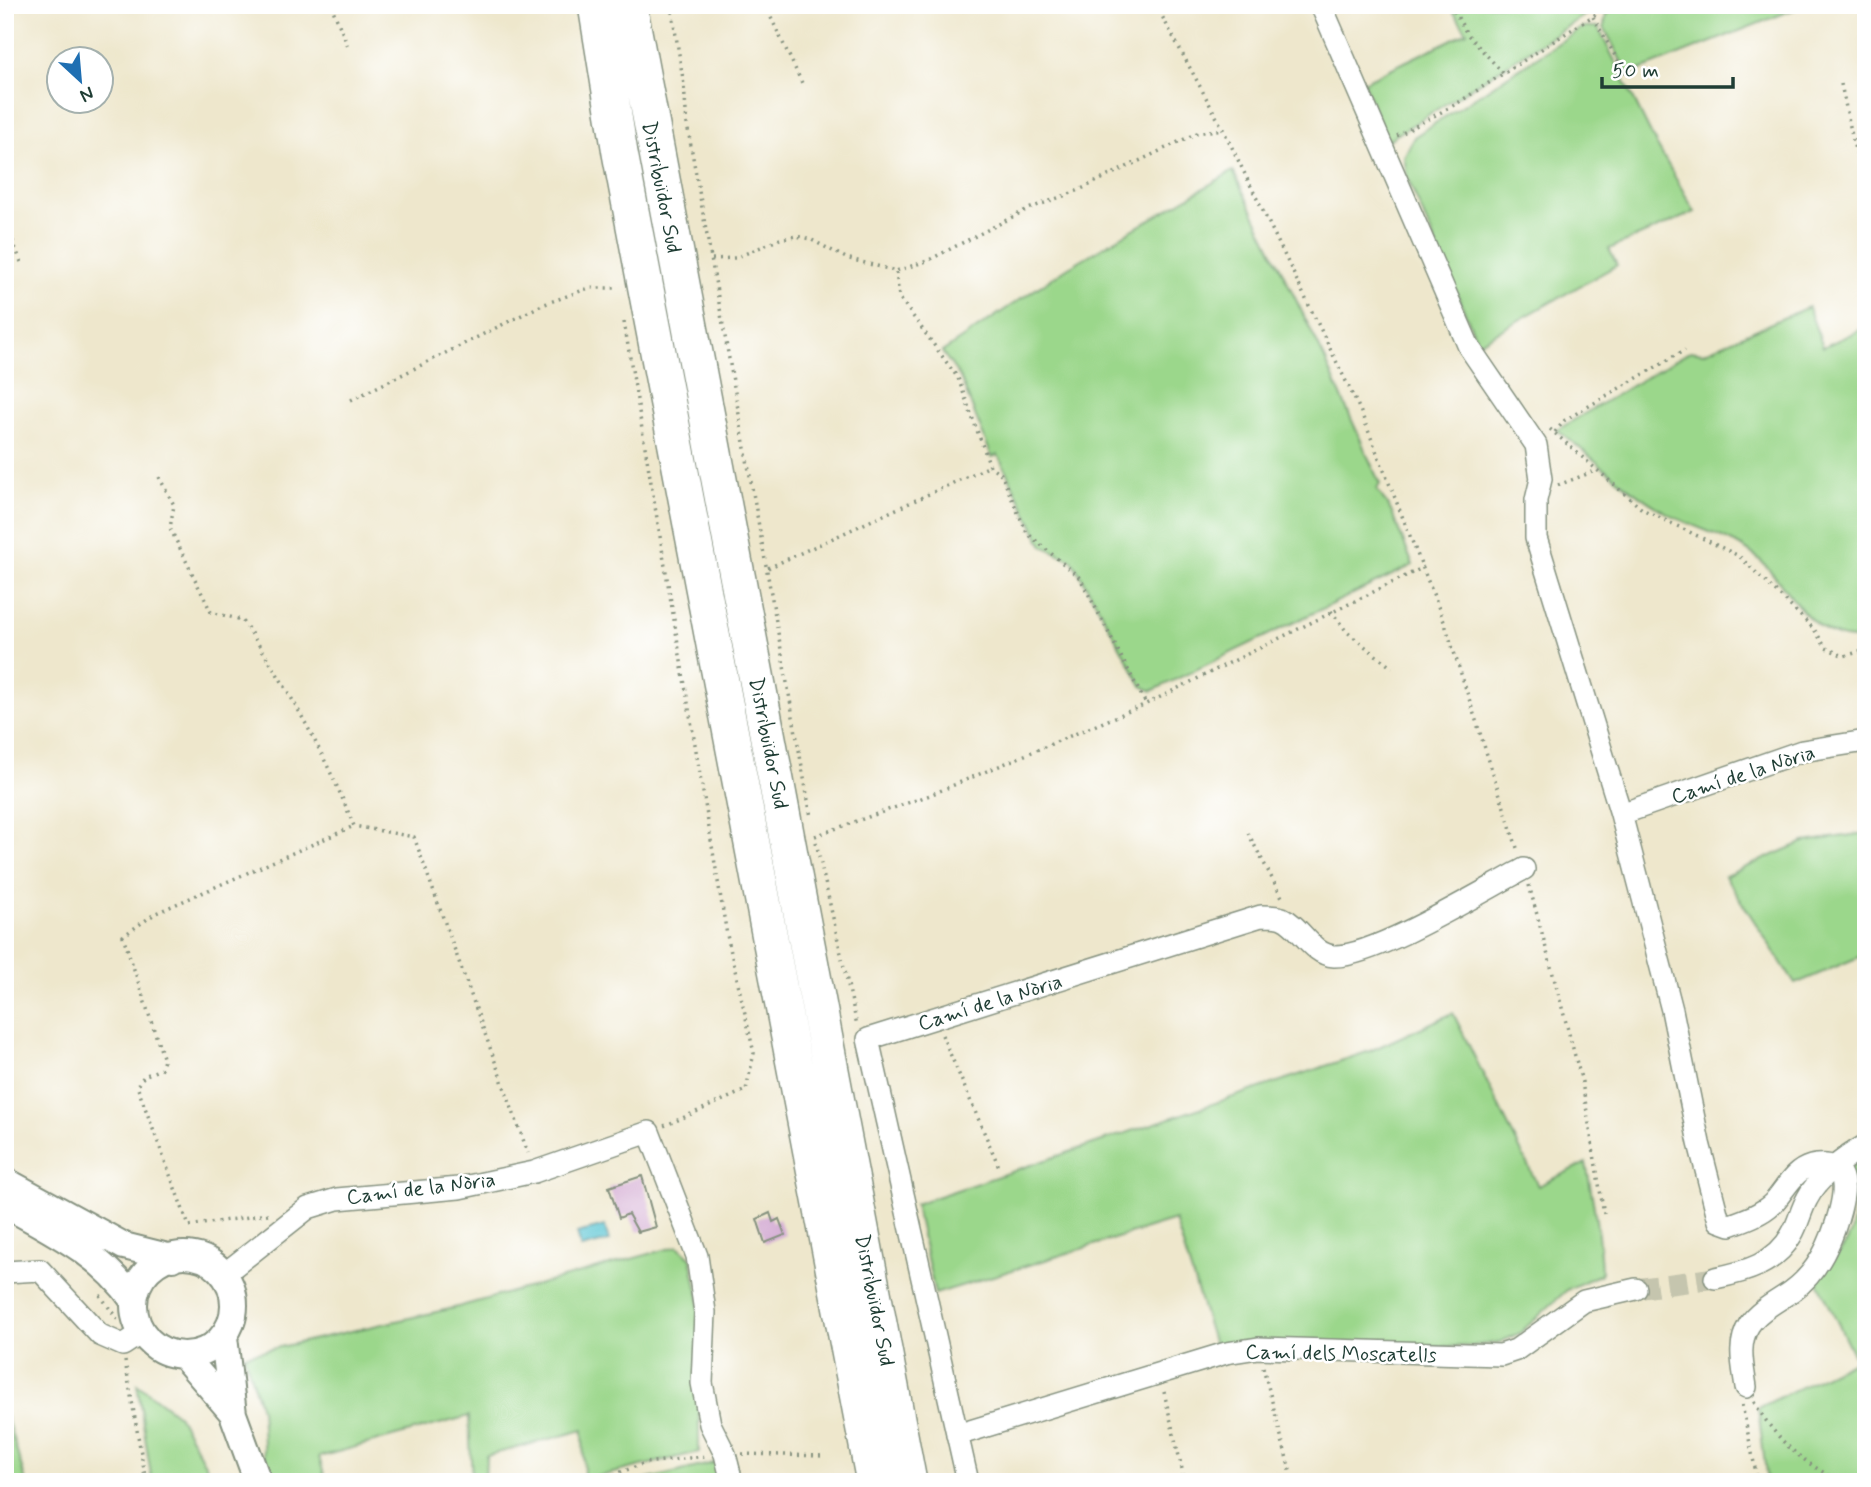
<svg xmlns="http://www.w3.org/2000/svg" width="1871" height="1487" viewBox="0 0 1871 1487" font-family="Mynerve,sans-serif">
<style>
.green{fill:#9bd78b;stroke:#5d8a60;stroke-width:2}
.water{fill:#59c5d3;stroke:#3c8184;stroke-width:2}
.building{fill:#d6b0d5}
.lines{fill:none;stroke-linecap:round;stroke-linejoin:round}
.minor-tunnel{stroke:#c5c5ae;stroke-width:21;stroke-dasharray:21 10;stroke-linecap:butt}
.minor-casing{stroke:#869280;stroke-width:24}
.tertiary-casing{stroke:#869280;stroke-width:30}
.trunk-casing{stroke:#869280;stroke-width:38}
.path{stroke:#869280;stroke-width:3.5;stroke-dasharray:2 5;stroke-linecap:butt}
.minor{stroke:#fff;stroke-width:21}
.tertiary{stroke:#fff;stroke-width:26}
.trunk{stroke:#fff;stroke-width:35}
.labels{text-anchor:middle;stroke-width:5;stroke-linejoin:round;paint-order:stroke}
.street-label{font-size:21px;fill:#1f3d34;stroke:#fff}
</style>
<rect width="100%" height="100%" fill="#fff"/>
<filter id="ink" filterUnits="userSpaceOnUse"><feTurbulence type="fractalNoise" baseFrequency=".0143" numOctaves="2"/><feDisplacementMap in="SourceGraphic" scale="14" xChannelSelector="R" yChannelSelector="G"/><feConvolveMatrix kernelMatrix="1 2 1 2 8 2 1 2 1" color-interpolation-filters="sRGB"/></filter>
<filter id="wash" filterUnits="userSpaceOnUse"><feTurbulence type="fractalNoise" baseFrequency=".00686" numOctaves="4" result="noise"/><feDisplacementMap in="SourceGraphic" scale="28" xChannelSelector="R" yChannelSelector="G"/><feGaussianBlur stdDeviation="1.57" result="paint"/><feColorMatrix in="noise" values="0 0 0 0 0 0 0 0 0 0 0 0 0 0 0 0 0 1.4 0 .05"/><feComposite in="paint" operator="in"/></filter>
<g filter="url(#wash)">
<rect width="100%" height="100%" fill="#eee7cc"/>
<path class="green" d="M1449 5H1601L1387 141 1363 82 1467 32Z
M1619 5H1805L1628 75 1604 27 1606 14Z
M1583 27H1598L1654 140 1695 212 1609 249 1617 265 1478 343 1407 177 1404 157 1414 137Z
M1233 171 1325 359 1380 484 1377 489 1391 511 1413 565 1152 691 1142 686 1072 560 1043 546 998 455 992 457 960 377 942 352 1067 268Z
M1808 307 1823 347 1866 327V638C1815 648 1792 591 1761 561 1734 536 1698 531 1667 513 1627 491 1593 457 1557 430L1690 351 1703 353Z
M1866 833V954L1795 984 1725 876 1804 842Z
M1453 1013 1538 1186 1586 1163C1593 1200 1600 1236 1601 1274L1568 1289 1520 1333 1500 1342 1472 1346 1216 1351 1175 1220 935 1294 915 1204 1370 1051Z
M1866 1156V1482H1767L1758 1408 1856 1360 1816 1278C1859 1234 1858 1229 1848 1169Z
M678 1246 691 1258 699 1296V1452L584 1480 583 1430 486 1456 485 1482H472L469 1416 319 1457 326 1482H278L264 1460 261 1409 244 1355 454 1308Z
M137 1384 178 1415 210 1473 221 1476 223 1482H152Z
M5 1412 26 1482H5Z
M722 1461 728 1482H637Z"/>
<path class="water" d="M605 1226 609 1241 581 1248 577 1233Z"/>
<g id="blocks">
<path class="building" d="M642 1176 656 1227 638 1232 628 1214 619 1218 609 1187Z
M770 1213 773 1222 779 1219 785 1235 765 1243 757 1219Z"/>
</g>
</g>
<g filter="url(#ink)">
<use href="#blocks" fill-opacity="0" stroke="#869280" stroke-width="2"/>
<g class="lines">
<path class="minor-tunnel" d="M1636 1289 1715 1278"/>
<defs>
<path id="minor" d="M1321 5 1469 347 1536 445 1541 479 1536 500V538L1621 814 1672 1010 1699 1143 1719 1221 1730 1225C1745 1220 1762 1214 1773 1203 1785 1190 1793 1171 1811 1166 1821 1164 1834 1163 1840 1173 1846 1184 1843 1198 1840 1210 1832 1241 1819 1272 1792 1291 1778 1301 1759 1310 1749 1325 1737 1344 1743 1366 1746 1387
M1621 814 1802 751 1866 741
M5 1272 40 1270 100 1335 123 1345 143 1332
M223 1275 308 1208 337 1199 459 1188 534 1172 649 1132 697 1256 705 1312 702 1383 710 1424 725 1454 732 1482
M1715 1278C1745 1272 1776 1264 1792 1234 1798 1224 1801 1210 1807 1199 1818 1177 1845 1157 1866 1145
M957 1435 1226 1353 1258 1348 1501 1355 1516 1350 1584 1301 1636 1289
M968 1482 868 1039 1261 916C1267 916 1277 916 1282 918 1301 926 1312 955 1334 956 1375 957 1484 890 1524 869"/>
<path id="tertiary" d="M5 1181 124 1246 172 1258
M5 1204C53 1231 103 1255 134 1301
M134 1305a50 50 0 1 1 100 0a50 50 0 1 1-100 0Z
M224 1337 233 1414 258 1482
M183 1355 232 1412"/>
<path id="trunk" d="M596 5 620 153 874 1482
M629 5 909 1482"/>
</defs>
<use href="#minor" class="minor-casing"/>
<use href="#tertiary" class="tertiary-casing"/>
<use href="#trunk" class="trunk-casing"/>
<path class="path" d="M331 5 349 49
M671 5 684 85 687 124 811 817
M765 5 802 83
M1156 5 1223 129 1360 410 1445 624 1518 851
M1451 5 1467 34 1503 73
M1593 17 1625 73
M1841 84 1855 150 1866 171
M1397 136 1456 104 1610 5
M5 221 21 262
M712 259 735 258 780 239 796 236 810 239 846 258 896 271 927 261 1028 209 1077 191 1197 133 1223 129
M896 272 899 297 958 378 990 466 1001 474 1027 533 1080 578 1146 704
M624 322 727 935 754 1053 746 1090 664 1126
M351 400 542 305 589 288H618
M1550 429 1642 509 1739 556 1814 629 1826 648 1844 656 1866 650
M1555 432 1565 420 1685 350
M159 477 174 505 170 528 211 612 242 620C287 685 324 752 354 826L414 837 528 1153
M1558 485 1595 471
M768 568 990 466
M1331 611 1347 632 1392 668
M1248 833 1283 899
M815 836 930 795 1146 704 1424 567
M816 842 857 1025
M1529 885 1582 1082 1604 1214
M942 1035 1000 1169
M268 1214 189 1226 137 1086 144 1076 161 1069 164 1060 123 936 156 913 354 826
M100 1295 120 1323
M144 1354 164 1366
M125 1361 146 1482
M1263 1367 1293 1482
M1164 1392 1185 1482
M1754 1402C1778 1442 1799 1460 1841 1482
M1742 1405 1758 1482
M742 1454 825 1456
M594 1482 645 1463 707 1456"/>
<use href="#minor" class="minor"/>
<use href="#tertiary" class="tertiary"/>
<use href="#trunk" class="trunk"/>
</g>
</g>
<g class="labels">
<g class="street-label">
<text transform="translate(662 187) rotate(79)" y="7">Distribuïdor Sud</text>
<text transform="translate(769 743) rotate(79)" y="7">Distribuïdor Sud</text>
<text transform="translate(1743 774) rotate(-18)" y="7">Camí de la Nòria</text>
<text transform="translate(990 1002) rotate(-17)" y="7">Camí de la Nòria</text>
<text transform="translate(421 1188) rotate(-7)" y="7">Camí de la Nòria</text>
<text transform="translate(875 1300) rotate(79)" y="7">Distribuïdor Sud</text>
<text transform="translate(1341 1353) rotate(1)" y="7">Camí dels Moscatells</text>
</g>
</g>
<rect width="1871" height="1487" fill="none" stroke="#fff" stroke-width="28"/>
<g transform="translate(80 80) rotate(154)"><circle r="33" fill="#ffffff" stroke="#a5b1ae" stroke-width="2"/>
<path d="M0-5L12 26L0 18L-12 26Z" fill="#1f6fb2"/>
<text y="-10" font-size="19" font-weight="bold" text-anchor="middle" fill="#1f3d34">N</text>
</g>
<path d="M1602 77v10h131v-10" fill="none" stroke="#1f3d34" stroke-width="3.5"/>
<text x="1612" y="77" font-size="21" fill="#1f3d34" stroke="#ffffff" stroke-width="5" paint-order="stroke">50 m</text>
</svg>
